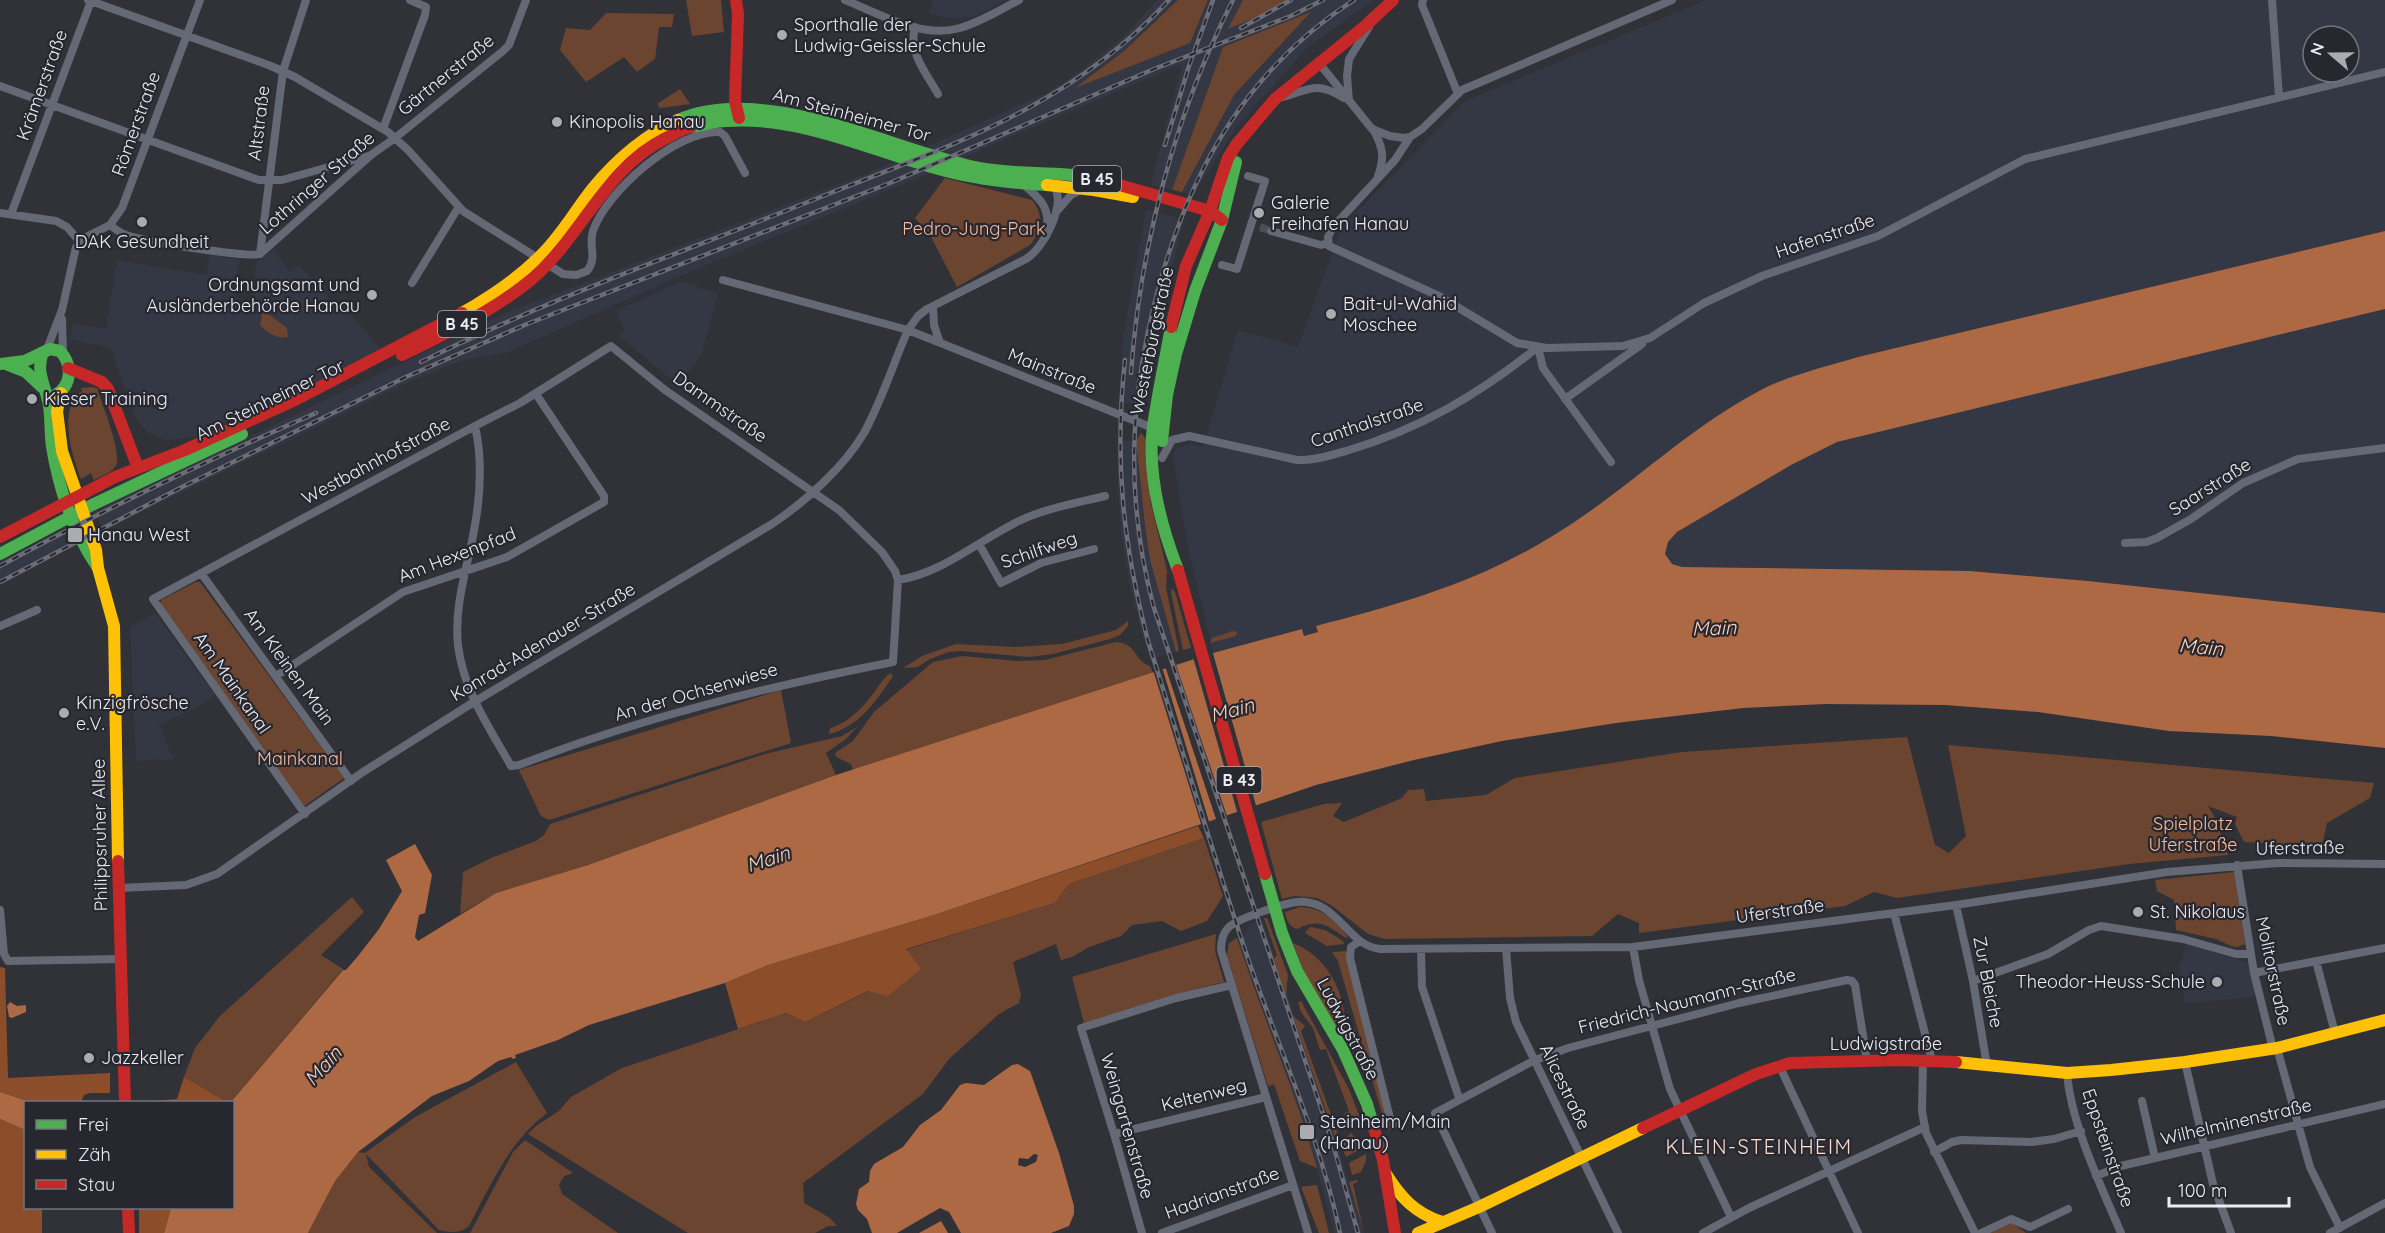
<svg xmlns="http://www.w3.org/2000/svg" width="2385" height="1233" viewBox="0 0 2385 1233" font-family="Quicksand,sans-serif">
<style>
.built{fill:#343744;fill-rule:evenodd}
.green{fill:#6c4531}
.forest{fill:#8c4d2a}
.water{fill:#ad6844;fill-rule:evenodd}
.pier{fill:#313237}
.lines{fill:none;stroke-linecap:round;stroke-linejoin:round}
.street-tunnel{stroke:#4d4e53;stroke-width:8;stroke-dasharray:8 4;stroke-linecap:butt}
.street{stroke:#656875;stroke-width:8}
.fast{stroke:#4caf50;stroke-width:12}
.slow{stroke:#ffc107;stroke-width:12}
.jam{stroke:#c62828;stroke-width:12}
.rail-casing{stroke:#6b6d77;stroke-width:4.5}
.rail{stroke:#26272f;stroke-width:2;stroke-dasharray:7;stroke-linecap:butt}
.poi-dot{fill:#abacb1;stroke:#26272f;stroke-width:2}
.labels{text-anchor:middle;stroke-width:4.5;stroke-linejoin:round;paint-order:stroke}
.shield{fill:#26272f;stroke:#b1b2b8;stroke-width:1.5}
.shield-label{font-size:16px;font-weight:bold;fill:#ecedf2}
.poi-label{font-size:18px;fill:#ecedf2;stroke:#26272f;text-anchor:start}
.street-label{font-size:18px;fill:#ecedf2;stroke:#26272f}
.park-label{font-size:18px;fill:#fabb9b;stroke:#26272f}
.water-label{font-size:20px;font-style:italic;fill:#fcd1bc;stroke:#26272f}
.neighbourhood-label{font-size:20px;letter-spacing:1.5px;fill:#fcddce;stroke:#26272f}
</style>
<rect width="100%" height="100%" fill="#313237"/>
<path class="built" d="M934 0H1008L972 17 945 18 929 13Z
M1157 0H1178L1124 51 1077 87 1190 43 1208 0H1243L1229 28 1262 15 1288 0H1374L1308 47 1237 126 1193 196 1182 192 1234 95 1310 14 1223 47 1172 190 1151 185 1182 64 999 142 933 172 694 270 506 353 466 359 411 381 104 530 94 512 503 314 878 169 1048 92 1078 73 1126 34Z
M1706 0H2385V231L1858 357 1788 379 1759 391 1700 429 1578 520 1522 554 1487 571 1437 592 1317 627 1318 632 1304 636 1301 629 1213 653 1186 537 1173 455 1176 448 1192 444 1203 447 1238 330 1298 347 1341 228 1465 101ZM2313 36H2349V72H2313Z
M1146 210 1184 219 1138 404 1119 403 1123 337Z
M274 250 290 272 299 265 336 306 341 303 382 351 198 436 167 440 149 433 137 421 110 347 70 340 73 324 106 328 117 260 206 275 210 254 240 260 234 299 253 302 256 262Z
M681 281 718 294 701 356 678 385 619 336 624 330 616 311Z
M2385 309V613L2088 581 1970 571 1682 567 1671 564 1665 554 1668 542 1677 532 1791 465 1837 442Z
M1118 440 1136 441 1145 525 1150 560 1176 652 1149 659 1131 591 1122 539 1118 493Z
M61 530 68 549 0 586V562Z
M155 613 215 695 201 705 159 725 173 759 136 761 130 627Z
M1262 919 1333 1130 1364 1233H1334L1312 1151 1237 938 1244 935 1250 923Z
M2187 943 2249 963 2255 997 2185 1003 2179 968Z"/>
<path class="green" d="M686 0H721L724 32 692 36Z
M1178 0H1208L1190 43 1075 88 1124 51Z
M1243 0H1288L1262 15 1228 29Z
M1311 12 1234 95 1182 192 1172 190 1223 47Z
M606 13 674 14 672 27H659L655 59 637 72 624 57 586 82 560 50 566 28 590 30Z
M680 89 690 104 660 108 657 104Z
M945 178 1032 200C1044 215 1042 230 1030 245L957 287 931 237 915 218Z
M263 310 287 328 288 337C277 339 267 333 260 325Z
M91 387 97 388C101 402 124 456 115 467 111 473 101 476 94 480L91 473 81 479 80 477C72 454 57 409 82 391L81 388Z
M1141 433 1146 439 1151 504 1167 570 1166 588 1179 651 1176 652 1150 560 1145 525 1136 441Z
M196 582H200L344 778 303 807 161 607V600Z
M1172 588 1175 592 1191 648 1183 650 1171 593Z
M1128 621V626L1120 635 1110 639 1053 654 1028 657 961 651 949 652 930 659 918 667 903 668 922 656 956 644 1014 647 1062 644 1116 630Z
M1233 631 1237 632 1236 636 1210 643 1212 638Z
M1116 642C1137 643 1134 661 1150 666L1153 673 853 770 851 764 836 757 835 753 853 741 874 712 933 662 962 656 1017 661 1045 660Z
M891 673 893 676C877 700 859 727 829 734L830 728C849 723 864 706 875 691 880 684 884 677 891 673Z
M781 690 791 743 549 820 541 816 519 770Z
M857 727 846 739 826 753 836 775 588 865 496 893 460 914 463 872 491 858 536 841 544 835 550 824 765 754 842 736Z
M1907 737 1935 845 1949 853 1966 836 1948 745 2374 783 2370 798 2327 823 2322 846 2244 842 2235 824 2237 817 2208 806 2215 818 2228 855 2129 864 1897 898 1874 892 1845 906 1639 933V923L1618 914 1592 936 1385 939 1368 934 1331 905 1317 898 1295 896 1282 899 1261 822 1324 804 1342 803 1333 816 1344 822 1402 798 1408 790 1424 789 1426 801 1486 795 1515 778 1682 752Z
M1204 838 1223 896 1207 921 1181 931 1162 921 1132 925 1121 936 1089 947 1072 957 1061 960 1056 944 1013 962 1021 995 1019 1003 999 1014 949 1059 923 1094 803 1183 804 1203 830 1218 837 1226H828L815 1233H688L528 1134 536 1126 559 1111 571 1097 622 1068 786 1013 805 1022 869 991 905 950 1055 903 1069 884Z
M2235 872 2245 944 2237 947 2231 946 2216 939 2176 930 2174 900 2157 891 2155 880Z
M352 897 364 912 321 955 343 969 231 1102H227L184 1077 195 1048 220 1016Z
M1300 907C1321 907 1336 921 1348 937L1346 938C1326 925 1320 918 1297 929 1288 926 1287 921 1285 912Z
M1264 918H1267L1288 975 1286 997 1274 959 1277 955Z
M1310 927 1325 930 1343 941 1344 944 1327 946 1305 933Z
M1216 934 1215 951 1224 982 1176 994 1084 1023 1072 977Z
M1237 938C1262 1015 1295 1090 1317 1168L1300 1161 1274 1084 1268 1086 1227 956 1229 943Z
M1293 943C1328 957 1346 993 1345 1029L1337 1032 1303 970Z
M1347 951 1390 1125 1393 1128 1387 1131 1346 989 1338 961 1332 952Z
M1301 1001 1349 1089 1362 1123 1355 1117 1348 1118 1344 1114 1349 1111 1326 1049 1320 1050 1313 1028 1301 1012 1298 1002Z
M1293 1016 1305 1026 1301 1031 1335 1126 1341 1124 1342 1127 1336 1129 1338 1135 1335 1137Z
M1354 1026 1367 1069 1353 1045Z
M516 1062 547 1113C509 1142 491 1184 469 1226 460 1233 452 1233 439 1230L366 1154 369 1167 437 1233H308L335 1181 357 1152 365 1153 415 1117Z
M1351 1133 1364 1147 1346 1157 1343 1150 1342 1141Z
M525 1140 573 1173 564 1176 559 1185 562 1194 618 1233H470L513 1152Z
M1366 1154V1161L1361 1172 1352 1175 1349 1163Z
M1357 1180 1358 1182 1353 1184 1364 1233 1349 1182Z
M1317 1185 1329 1233H1319L1301 1187Z
M2012 1223 2026 1233H1991Z"/>
<path class="forest" d="M1198 826 1204 838 1069 884 1055 903 906 949 921 969 888 996 868 991 805 1022 786 1013 738 1029 725 983 768 965 934 915Z
M0 967 5 968 8 1078 110 1073V1093H90L84 1095 81 1102H31L0 1092Z
M184 1077 227 1102H138L177 1099Z
M0 1119 25 1130 26 1208H42V1233H0Z
M139 1208H171L164 1233H139Z"/>
<path class="water" d="M2385 231V309L1837 442 1791 465 1677 532 1668 542 1665 554 1672 564 1682 567 1970 571 2088 581 2385 613V748L2271 736 2169 731 2038 712 1945 705 1826 704 1743 708 1616 723 1502 741 1414 760 1316 785 934 915 768 965 725 983 589 1025 558 1040 515 1055 516 1058 513 1059 511 1057 498 1061 469 1081 432 1096 358 1152 335 1181 308 1233H164L171 1208H232L231 1102 343 970H346L358 956 379 929 402 891 386 860 415 844 432 875 425 913 419 915 415 937 418 941 496 893 588 865 836 775 1213 653 1302 629 1304 636 1318 632 1316 626C1401 604 1479 582 1554 535 1625 492 1685 430 1759 391 1789 375 1825 367 1858 357Z
M10 1002 17 1006 26 1005V1012L12 1018 9 1017 7 1006Z
M1018 1064 1030 1071 1059 1153 1074 1206V1214L1069 1226 1051 1233H961L949 1212 940 1208 897 1233H872L867 1219 858 1210 856 1204 859 1189 869 1182 870 1171 874 1164 903 1147 920 1125 941 1110 960 1085 966 1083 984 1085 1012 1065ZM1034 1154 1038 1155 1036 1162 1025 1167 1018 1165 1019 1158 1028 1159Z
M0 1092 31 1102H26L25 1130 0 1119Z
M941 1221 948 1233H919Z"/>
<path class="pier" d="M1212 650 1257 809 1238 815 1193 657Z
M1175 662 1228 819 1217 822 1165 666Z
M1162 667 1210 825 1202 827 1153 670Z"/>
<g class="lines">
<path class="street-tunnel" d="M1260 227 1271 231"/>
<path class="street" d="M88 0 271 66 295 77 388 132 408 150 463 211 563 274 576 275 587 271C598 258 588 245 593 231 606 192 676 130 720 132L725 136 745 173
M845 0C880 14 921 39 960 28 981 22 1000 10 1019 0
M1423 0 1422 5 1458 94
M2272 0 2279 97
M915 27C908 52 926 73 938 94
M1319 63 1372 129 1390 136 1404 138 1410 137 1422 129 1462 90 1672 0
M0 86 259 180H282L368 156
M1283 97C1310 89 1317 81 1344 98
M1349 101 1347 76 1349 59 1369 27
M383 129 425 15 426 7 410 0
M1373 129C1383 147 1385 157 1378 176
M1410 137 1395 160 1333 227 1328 237 1329 246 1439 296 1517 343 1547 348 1623 346 1650 338 1704 303 1762 276 1878 236 2025 159 2385 72
M1023 184C1037 196 1050 206 1047 227
M1058 210 1071 195 1082 189
M0 213 56 221 67 227 80 242
M11 214 91 1
M110 225C115 229 120 233 126 235 142 241 248 258 260 254L371 155 395 138 503 51 509 45 526 0
M1271 231 1321 245 1328 243
M260 254 283 71 306 0
M1222 265 1237 269 1265 181 1248 176
M723 280 908 330 1153 428
M412 283 458 208
M933 306 934 325 940 343
M62 319 63 353
M1538 347 1543 368 1611 462
M47 349 62 310 76 247 88 236 110 225 122 208 200 0
M1565 399 1642 344
M1162 458 1172 440 1189 436 1297 460C1314 461 1330 455 1346 451 1420 429 1478 395 1538 347
M2125 543 2146 542 2157 538 2191 519 2243 483 2298 459 2385 448
M979 544 1001 583 1041 563 1094 549
M201 573 351 781
M898 580C943 573 979 540 1019 521 1046 508 1077 503 1105 496
M0 626 37 610
M276 676 403 592 507 557 604 502V496L536 394
M305 814 153 599 475 426 520 403 611 346 665 390 839 510 882 552 895 571 898 580 893 662C766 687 640 718 519 765L511 766C489 727 463 690 458 645 454 608 466 572 473 536 480 501 483 461 475 426
M2237 865 2254 973 2273 1049
M119 888 186 885 217 874 363 772 474 702 772 524C805 502 844 467 864 433 882 400 893 364 908 330L918 316 927 309 1026 259C1044 248 1065 207 1055 187
M1956 905 1973 981 1987 1066
M0 910 4 954 8 961 120 959
M1894 913 1932 1061
M1360 941 1351 947 1350 958 1391 1122 1394 1124
M1633 947 1639 980 1670 1089 1731 1217
M1506 948 1510 998 1516 1022 1618 1233
M1421 949 1422 987 1459 1098
M2316 961 2335 1033
M2254 973 2385 948
M1973 981 2048 954 2089 930 2101 926 2183 939 2236 954H2251
M2277 1048 2310 1167 2340 1228
M1923 1060 1922 1111 1926 1133 1975 1233
M2185 1062 2213 1184 2231 1233
M1779 1065 1858 1233
M2067 1073C2071 1124 2101 1186 2121 1233
M2142 1101 2155 1158
M1114 1134 1266 1097
M1934 1152 1952 1142 1961 1140 2031 1142 2054 1139 2081 1131
M2096 1176 2121 1166 2385 1104
M1142 1233 1114 1134 1081 1028 1176 998 1232 985
M1162 1233 1293 1185
M1308 1233 1221 950C1221 942 1222 934 1228 928 1235 919 1286 903 1297 902 1305 901 1313 903 1320 906 1343 917 1353 946 1380 949L1633 947 1956 905 2167 872 2277 863 2385 864
M1492 1233 1435 1113 1533 1061 1568 1048 1739 1003 1847 980 1852 981 1855 985 1867 1061
M1703 1233 1749 1208 1925 1127
M1981 1233 2011 1219 2030 1227 2068 1209
M2330 1233 2385 1203"/>
<path class="fast" d="M678 120C764 82 892 150 979 168 1019 176 1062 170 1102 180
M691 127C703 125 715 121 727 121 799 116 868 149 935 168 972 179 1009 183 1047 185
M1171 327C1165 360 1158 393 1153 426 1147 473 1161 526 1178 570
M43 352C35 372 46 386 49 406 51 419 50 434 52 447 59 489 74 533 98 568
M0 364 25 361 50 349 60 351C73 365 72 386 55 395
M8 365 26 372 42 387
M1162 441 1167 395 1176 354 1195 291 1222 220 1236 162
M0 554 92 505 242 434
M1265 874 1282 933 1297 971 1343 1050 1367 1104 1374 1128"/>
<path class="slow" d="M1047 185 1094 190 1133 197
M462 313C492 296 522 276 546 250 564 231 577 208 593 188 617 159 643 136 678 120
M61 393 57 411 62 451 96 550 98 568 114 626 118 861
M1956 1062 2067 1073 2111 1070 2185 1062 2277 1048 2385 1020
M1386 1174C1401 1198 1415 1213 1442 1222
M1418 1233 1479 1207 1643 1128"/>
<path class="jam" d="M736 0 738 14 735 101 739 118
M1102 180 1210 211 1222 220
M1171 327 1186 266 1210 211 1228 158 1236 145 1275 99 1364 27 1393 0
M402 355C447 333 493 311 532 279 582 236 605 168 666 138 674 134 682 129 691 127
M68 368 102 382 108 389 138 468
M0 537 115 477 185 450 297 399 462 313
M1178 570 1265 874
M118 861 125 1102
M1374 1128 1383 1160 1395 1233
M1643 1128 1756 1074 1790 1063 1901 1060 1956 1062
M128 1208 129 1233"/>
<defs>
<path id="rail" d="M1354 0C1247 69 1190 170 1158 290 1129 398 1125 500 1154 608L1332 1141 1358 1233
M1241 28 1291 0
M1165 145 1189 66 1213 0
M1125 360C1114 460 1123 544 1148 641 1180 742 1210 844 1243 944 1275 1041 1319 1133 1340 1233
M421 362C554 296 695 248 833 192 960 142 1073 104 1169 0
M1131 373C1140 246 1175 114 1233 0
M0 566C103 510 208 460 316 413
M0 582 180 488 406 377 527 324 890 183 1154 69 1291 16 1323 0"/>
</defs>
<use href="#rail" class="rail-casing"/>
<use href="#rail" class="rail"/>
</g>
<g class="poi-dot">
<circle cx="782" cy="35" r="6"/>
<circle cx="557" cy="122" r="6"/>
<circle cx="1259" cy="213" r="6"/>
<circle cx="142" cy="222" r="6"/>
<circle cx="372" cy="295" r="6"/>
<circle cx="1331" cy="314" r="6"/>
<circle cx="32" cy="399" r="6"/>
<rect x="67" y="527" width="16" height="16" rx="3"/>
<circle cx="64" cy="713" r="6"/>
<circle cx="2138" cy="912" r="6"/>
<circle cx="2217" cy="982" r="6"/>
<circle cx="89" cy="1058" r="6"/>
<rect x="1299" y="1124" width="16" height="16" rx="3"/>
</g>
<g class="labels">
<g class="shield">
<rect x="1073" y="166" width="48" height="26" rx="4.5"/>
<rect x="438" y="311" width="48" height="26" rx="4.5"/>
<rect x="1216.5" y="767" width="45" height="26" rx="4.5"/>
</g>
<g class="shield-label">
<text x="1097" y="185">B 45</text>
<text x="462" y="330">B 45</text>
<text x="1239" y="786">B 43</text>
</g>
<g class="poi-label">
<text x="794" y="31">Sporthalle der<tspan x="794" dy="21">Ludwig-Geissler-Schule</tspan></text>
<text x="569" y="128">Kinopolis Hanau</text>
<text x="1271" y="209">Galerie<tspan x="1271" dy="21">Freihafen Hanau</tspan></text>
<text x="142" y="248" text-anchor="middle">DAK Gesundheit</text>
<text x="360" y="291" text-anchor="end">Ordnungsamt und<tspan x="360" dy="21">Ausländerbehörde Hanau</tspan></text>
<text x="1343" y="310">Bait-ul-Wahid<tspan x="1343" dy="21">Moschee</tspan></text>
<text x="44" y="405">Kieser Training</text>
<text x="88" y="541">Hanau West</text>
<text x="76" y="709">Kinzigfrösche<tspan x="76" dy="21">e.V.</tspan></text>
<text x="2150" y="918">St. Nikolaus</text>
<text x="2205" y="988" text-anchor="end">Theodor-Heuss-Schule</text>
<text x="101" y="1064">Jazzkeller</text>
<text x="1320" y="1128">Steinheim/Main<tspan x="1320" dy="21">(Hanau)</tspan></text>
</g>
<g class="street-label">
<text transform="translate(446 75) rotate(-39)" y="6">Gärtnerstraße</text>
<text transform="translate(42 85) rotate(-70)" y="6">Krämerstraße</text>
<text transform="translate(852 115) rotate(15)" y="6">Am Steinheimer Tor</text>
<text transform="translate(259 123) rotate(-83)" y="6">Altstraße</text>
<text transform="translate(136 124) rotate(-70)" y="6">Römerstraße</text>
<text transform="translate(317 183) rotate(-41)" y="6">Lothringer Straße</text>
<text transform="translate(1825 236) rotate(-19)" y="6">Hafenstraße</text>
<text transform="translate(1152 341) rotate(-78)" y="6">Westerburgstraße</text>
<text transform="translate(1052 371) rotate(22)" y="6">Mainstraße</text>
<text transform="translate(270 400) rotate(-26)" y="6">Am Steinheimer Tor</text>
<text transform="translate(720 407) rotate(35)" y="6">Dammstraße</text>
<text transform="translate(1367 423) rotate(-19)" y="6">Canthalstraße</text>
<text transform="translate(376 461) rotate(-28)" y="6">Westbahnhofstraße</text>
<text transform="translate(2210 487) rotate(-32)" y="6">Saarstraße</text>
<text transform="translate(1039 550) rotate(-19)" y="6">Schilfweg</text>
<text transform="translate(457 555) rotate(-21)" y="6">Am Hexenpfad</text>
<text transform="translate(543 642) rotate(-31)" y="6">Konrad-Adenauer-Straße</text>
<text transform="translate(289 667) rotate(54)" y="6">Am Kleinen Main</text>
<text transform="translate(232 683) rotate(55)" y="6">Am Mainkanal</text>
<text transform="translate(696 692) rotate(-16)" y="6">An der Ochsenwiese</text>
<text transform="translate(100 835) rotate(-91)" y="6">Philippsruher Allee</text>
<text transform="translate(2300 848) rotate(-1)" y="6">Uferstraße</text>
<text transform="translate(1780 911) rotate(-8)" y="6">Uferstraße</text>
<text transform="translate(2273 971) rotate(78)" y="6">Molitorstraße</text>
<text transform="translate(1988 982) rotate(79)" y="6">Zur Bleiche</text>
<text transform="translate(1687 1001) rotate(-14)" y="6">Friedrich-Naumann-Straße</text>
<text transform="translate(1348 1029) rotate(62)" y="6">Ludwigstraße</text>
<text x="1886" y="1050">Ludwigstraße</text>
<text transform="translate(1565 1087) rotate(64)" y="6">Alicestraße</text>
<text transform="translate(1204 1095) rotate(-14)" y="6">Keltenweg</text>
<text transform="translate(2236 1122) rotate(-13)" y="6">Wilhelminenstraße</text>
<text transform="translate(1127 1126) rotate(74)" y="6">Weingartenstraße</text>
<text transform="translate(2108 1148) rotate(71)" y="6">Eppsteinstraße</text>
<text transform="translate(1222 1193) rotate(-20)" y="6">Hadrianstraße</text>
</g>
<g class="park-label">
<text x="974" y="235">Pedro-Jung-Park</text>
<text x="300" y="765">Mainkanal</text>
<text x="2193" y="830">Spielplatz<tspan x="2193" dy="21">Uferstraße</tspan></text>
</g>
<g class="water-label">
<text transform="translate(1714 628) rotate(-2)" y="7">Main</text>
<text transform="translate(2201 647) rotate(5)" y="7">Main</text>
<text transform="translate(1232 710) rotate(-15)" y="7">Main</text>
<text transform="translate(768 859) rotate(-18)" y="7">Main</text>
<text transform="translate(323 1066) rotate(-48)" y="7">Main</text>
</g>
<g class="neighbourhood-label">
<text x="1759" y="1154">KLEIN-STEINHEIM</text>
</g>
</g>
<rect x="24" y="1101" width="210" height="108" fill="#26272f" stroke="#75767d" stroke-width="1.5"/>
<rect x="36" y="1120" width="30" height="9" fill="#4caf50" stroke="#75767d" stroke-width="1.5"/>
<text x="78" y="1131" font-size="18" fill="#ecedf2">Frei</text>
<rect x="36" y="1150" width="30" height="9" fill="#ffc107" stroke="#75767d" stroke-width="1.5"/>
<text x="78" y="1161" font-size="18" fill="#ecedf2">Zäh</text>
<rect x="36" y="1180" width="30" height="9" fill="#c62828" stroke="#75767d" stroke-width="1.5"/>
<text x="78" y="1191" font-size="18" fill="#ecedf2">Stau</text>
<g transform="translate(2331 54) rotate(290)"><circle r="28" fill="#26272f" stroke="#75767d" stroke-width="1.5"/>
<path d="M0-4.5L10 22L0 15L-10 22Z" fill="#abacb1"/>
<text y="-9" font-size="16" font-weight="bold" text-anchor="middle" fill="#ecedf2">N</text>
</g>
<path d="M2169 1197v9h120v-9" fill="none" stroke="#ecedf2" stroke-width="3"/>
<text x="2178" y="1197" font-size="18" fill="#ecedf2" stroke="#26272f" stroke-width="4.5" paint-order="stroke">100 m</text>
</svg>
